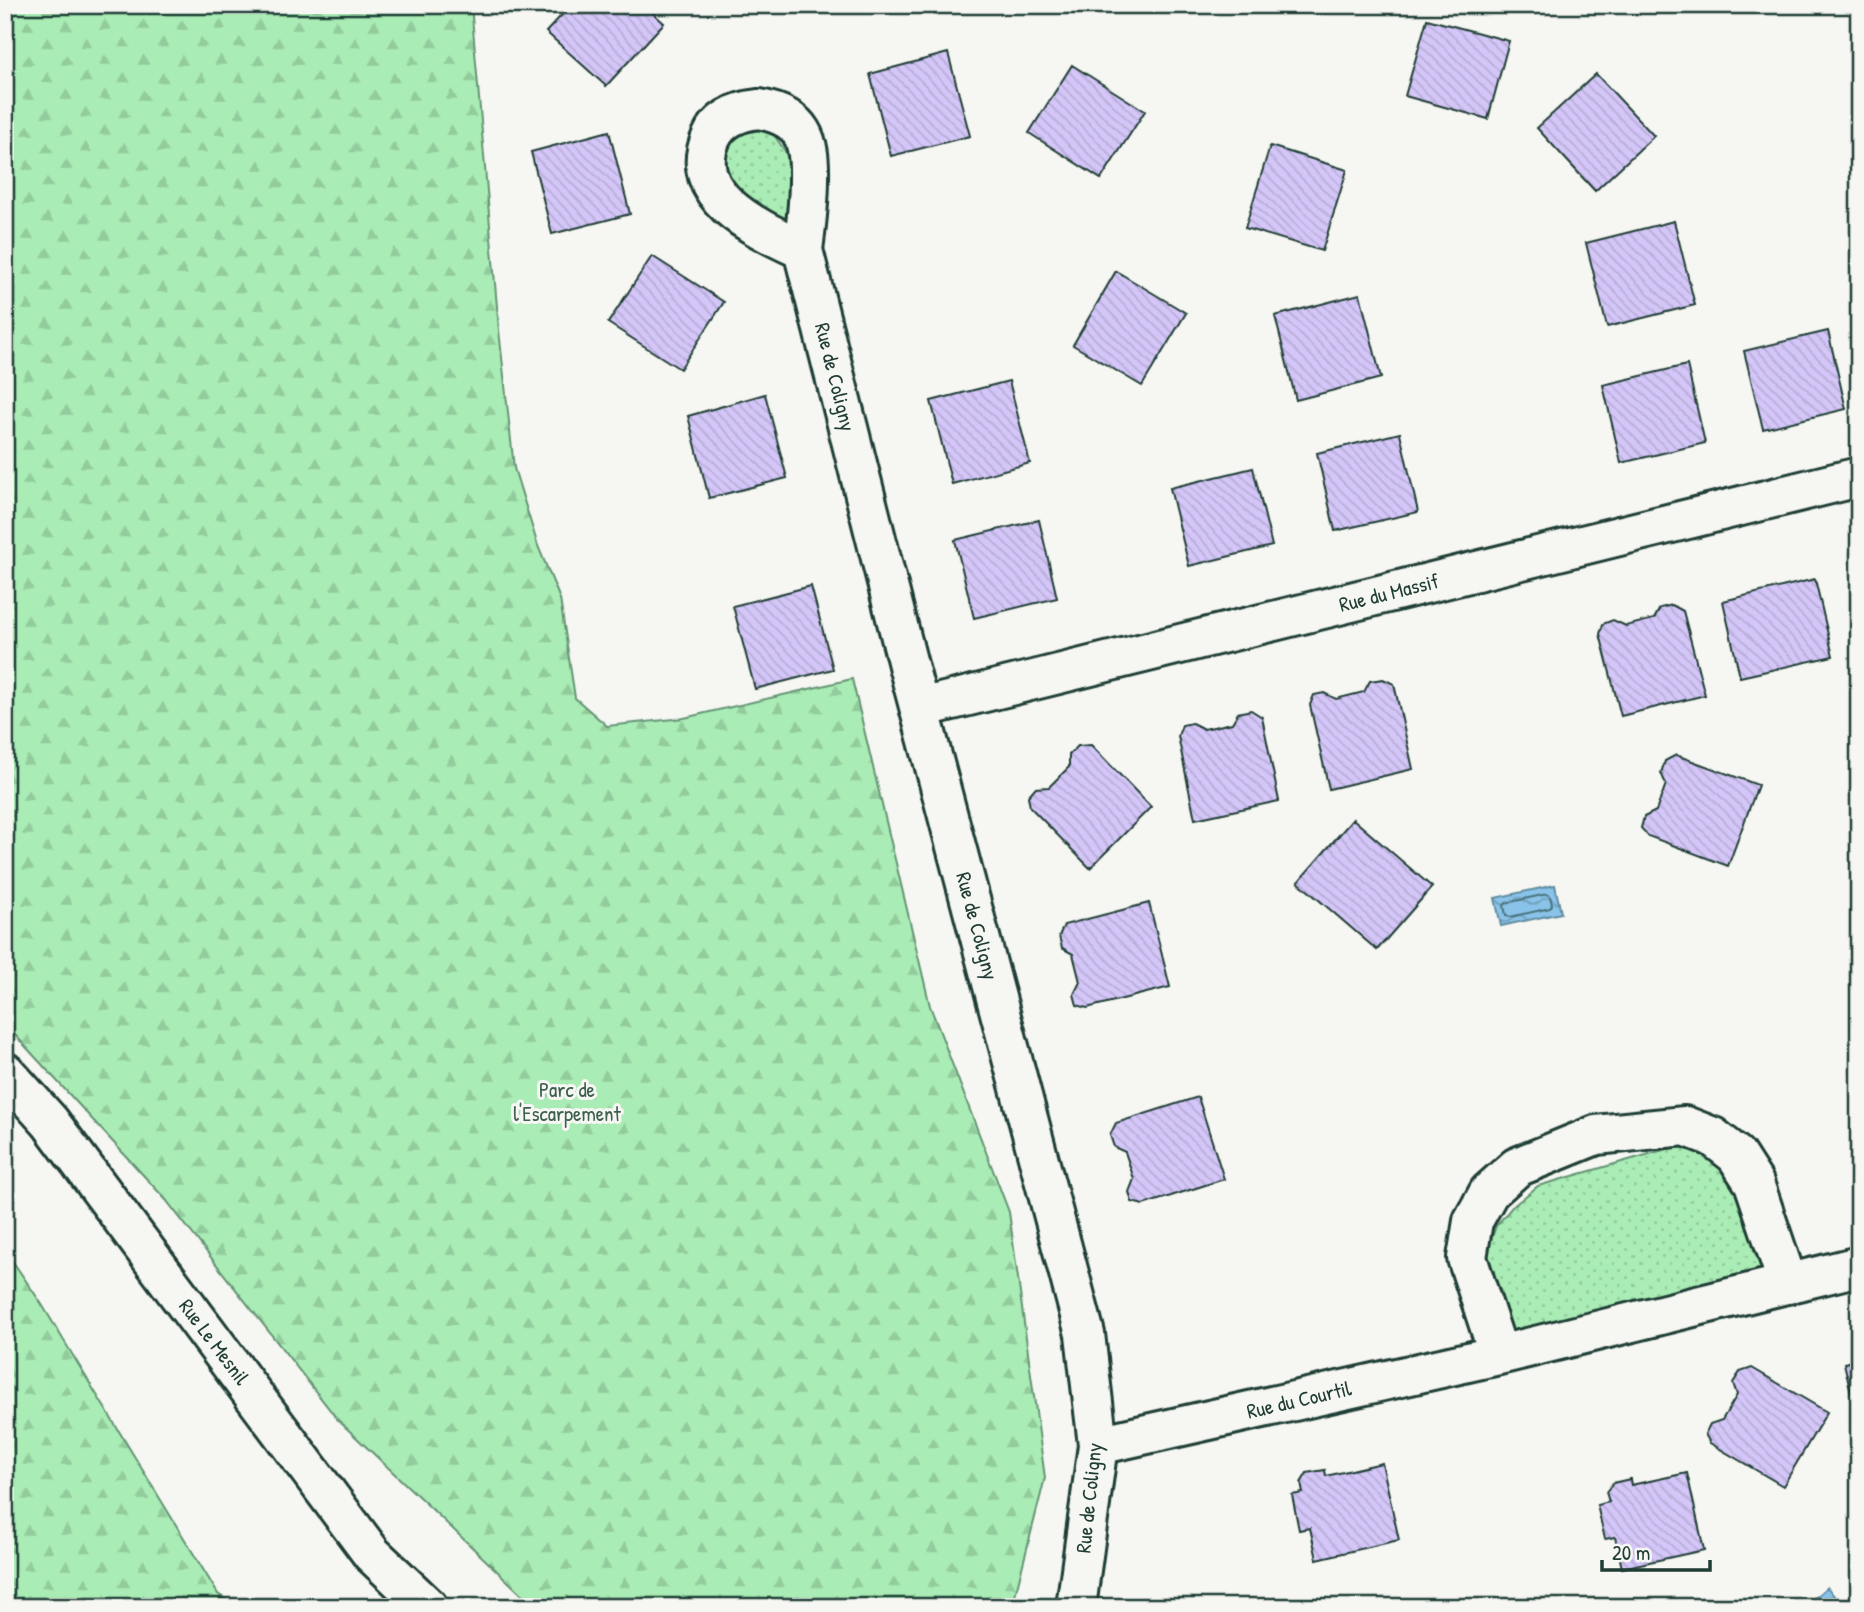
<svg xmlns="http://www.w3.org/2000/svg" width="1864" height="1612" viewBox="0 0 1864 1612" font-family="'Patrick Hand',sans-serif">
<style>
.grass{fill:url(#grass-dots);stroke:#649474;stroke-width:2}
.forest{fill:url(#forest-firs);stroke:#649474;stroke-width:2}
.water{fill:url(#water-waves);stroke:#5f8da1;stroke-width:2}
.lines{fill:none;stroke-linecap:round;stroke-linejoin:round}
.shore{stroke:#4a737c;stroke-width:2}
.building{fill:url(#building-back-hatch);stroke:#1f3d34;stroke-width:2}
.minor-casing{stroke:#1f3d34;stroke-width:44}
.minor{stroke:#f6f6f2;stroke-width:38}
.labels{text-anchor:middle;stroke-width:6;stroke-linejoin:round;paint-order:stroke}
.street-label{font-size:21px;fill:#1f3d34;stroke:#f6f6f2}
.park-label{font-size:21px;fill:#3b604e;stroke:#f6f6f2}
</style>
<defs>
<pattern id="grass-dots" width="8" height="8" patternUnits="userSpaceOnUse" patternTransform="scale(1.75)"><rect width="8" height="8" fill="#aaecb5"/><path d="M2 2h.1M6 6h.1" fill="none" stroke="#92cb9c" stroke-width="1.8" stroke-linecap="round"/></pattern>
<pattern id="forest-firs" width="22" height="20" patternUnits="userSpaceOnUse" patternTransform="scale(1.75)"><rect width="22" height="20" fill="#aaecb5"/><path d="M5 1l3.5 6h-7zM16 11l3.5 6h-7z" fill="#92cb9c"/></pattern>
<pattern id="water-waves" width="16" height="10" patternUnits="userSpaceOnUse" patternTransform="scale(1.75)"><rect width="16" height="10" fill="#8ac3e9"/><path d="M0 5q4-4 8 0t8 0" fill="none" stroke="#70a0be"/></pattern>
<pattern id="building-back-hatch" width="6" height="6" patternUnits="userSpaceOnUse" patternTransform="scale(1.75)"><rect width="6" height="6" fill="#d4c6f8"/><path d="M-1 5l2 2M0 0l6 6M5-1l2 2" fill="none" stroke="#b6abd5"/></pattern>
</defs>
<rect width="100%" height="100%" fill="#f6f6f2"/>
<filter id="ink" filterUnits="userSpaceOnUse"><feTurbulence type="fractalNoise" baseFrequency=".0143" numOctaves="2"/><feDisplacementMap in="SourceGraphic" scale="14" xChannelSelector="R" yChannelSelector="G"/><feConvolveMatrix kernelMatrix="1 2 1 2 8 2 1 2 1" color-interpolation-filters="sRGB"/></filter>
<g filter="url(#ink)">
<path class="grass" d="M759 130 774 135 785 151 792 167V222L785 225 729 183 723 168 730 138 744 131Z
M1681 1145 1694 1148 1715 1162 1735 1182 1763 1268 1509 1333 1485 1257 1496 1226 1512 1207 1538 1186Z"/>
<path class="forest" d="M5 5H471L499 330 514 468 538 546 560 599 575 698 607 726 684 718 852 679 930 1006 1009 1212 1045 1478 1012 1607H535L338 1420 166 1200 5 1024Z
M5 1250 41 1303 218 1594 236 1607H5Z"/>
<path class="water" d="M1555 885 1561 913 1501 926 1495 898Z
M1827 1587 1843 1607H1804Z"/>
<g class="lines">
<path class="shore" d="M1547 894 1550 896 1552 905 1550 908 1510 917 1506 915 1504 906 1506 903Z"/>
</g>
<path class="building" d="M571 5H644L664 23 606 86 546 32Z
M781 5H809L807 12Z
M1427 19 1509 41 1488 119 1405 96Z
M948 53 970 136 891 156 870 74Z
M1072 65 1145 111 1101 179 1029 133Z
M1596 74 1654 136 1595 191 1537 128Z
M609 131 630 214 552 234 531 152Z
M1270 146 1347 170 1322 251 1245 228Z
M1674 221 1695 305 1607 327 1586 243Z
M652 256 724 302 680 369 608 323Z
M1116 271 1186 313 1142 386 1073 345Z
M1360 294 1381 378 1296 400 1275 316Z
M1828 331 1846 409 1763 429 1744 351Z
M1687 365 1705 443 1621 463 1603 385Z
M1009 381 1030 463 952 484 931 401Z
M765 394 787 478 709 498 688 416Z
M1400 433 1418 512 1335 531 1317 453Z
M1253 468 1272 546 1189 566 1170 488Z
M1039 520 1057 598 974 618 955 540Z
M1815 579 1833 656 1740 677 1723 601Z
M811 586 833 669 755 689 733 606Z
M1672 605 1683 611 1705 695 1621 716 1600 634 1603 624 1613 620 1626 626 1654 619 1660 608Z
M1383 679 1394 684 1413 769 1329 789 1310 705 1314 695 1324 693 1336 699 1364 692 1370 681Z
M1251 710 1262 717 1279 801 1195 819 1178 736 1182 725 1192 723 1204 729 1232 723 1238 713Z
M1091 745 1151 807 1090 868 1030 807 1028 796 1035 788 1049 787 1069 767V755L1078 746Z
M1676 755 1758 785 1728 866 1648 836 1641 828 1644 817 1656 811 1666 784 1661 773 1665 761Z
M1353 819 1432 887 1377 950 1298 882Z
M1149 903 1170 987 1087 1008 1077 1005 1074 994 1080 982 1073 954 1062 948 1059 936 1064 925Z
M1198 1097 1224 1179 1143 1205 1132 1202 1129 1192 1134 1179 1125 1152 1114 1147 1110 1135 1116 1123Z
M1859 1342V1396L1852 1397 1844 1363 1856 1360 1854 1351Z
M1752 1368 1827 1412 1783 1486 1710 1443 1705 1434 1710 1424 1722 1420 1737 1395 1733 1383 1740 1372Z
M1382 1463 1399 1540 1317 1559 1310 1528 1299 1530 1292 1495 1303 1493 1301 1483 1307 1473 1325 1470 1326 1476Z
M1687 1473 1704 1550 1622 1568 1615 1537 1605 1539 1597 1505 1609 1502 1606 1492 1613 1483 1630 1479 1631 1485Z"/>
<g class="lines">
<defs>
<path id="minor" d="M759 109C803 117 810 139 809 179 809 203 806 227 803 250 761 230 685 198 711 138 720 118 739 111 759 109Z
M803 250 908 665 1085 1334 1098 1445 1076 1607
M920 708 1859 477
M5 1072 50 1122 372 1554 428 1607
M1499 1355 1467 1258 1473 1221 1489 1192 1517 1167 1596 1135 1685 1126 1713 1137 1736 1155 1754 1183 1788 1284
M1098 1445 1499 1355 1859 1266"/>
</defs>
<use href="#minor" class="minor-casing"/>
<use href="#minor" class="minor"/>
</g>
</g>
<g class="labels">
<g class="street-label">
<text transform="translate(835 377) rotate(76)" y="7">Rue de Coligny</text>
<text transform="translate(1389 593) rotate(-14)" y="7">Rue du Massif</text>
<text transform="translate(977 926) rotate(75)" y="7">Rue de Coligny</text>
<text transform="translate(214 1342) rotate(53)" y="7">Rue Le Mesnil</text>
<text transform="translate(1299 1400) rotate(-13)" y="7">Rue du Courtil</text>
<text transform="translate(1089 1498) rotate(-84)" y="7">Rue de Coligny</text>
</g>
<g class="park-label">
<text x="567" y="1097">Parc de<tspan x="567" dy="24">l'Escarpement</tspan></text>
</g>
</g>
<rect width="1864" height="1612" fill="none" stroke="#f6f6f2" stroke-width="28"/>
<rect x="14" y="14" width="1836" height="1584" fill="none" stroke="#1f3d34" stroke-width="2.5" filter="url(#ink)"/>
<path d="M1602 1560v10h108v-10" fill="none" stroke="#1f3d34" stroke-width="3.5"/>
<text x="1612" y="1560" font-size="21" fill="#1f3d34" stroke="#f6f6f2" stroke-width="5" paint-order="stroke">20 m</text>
</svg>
